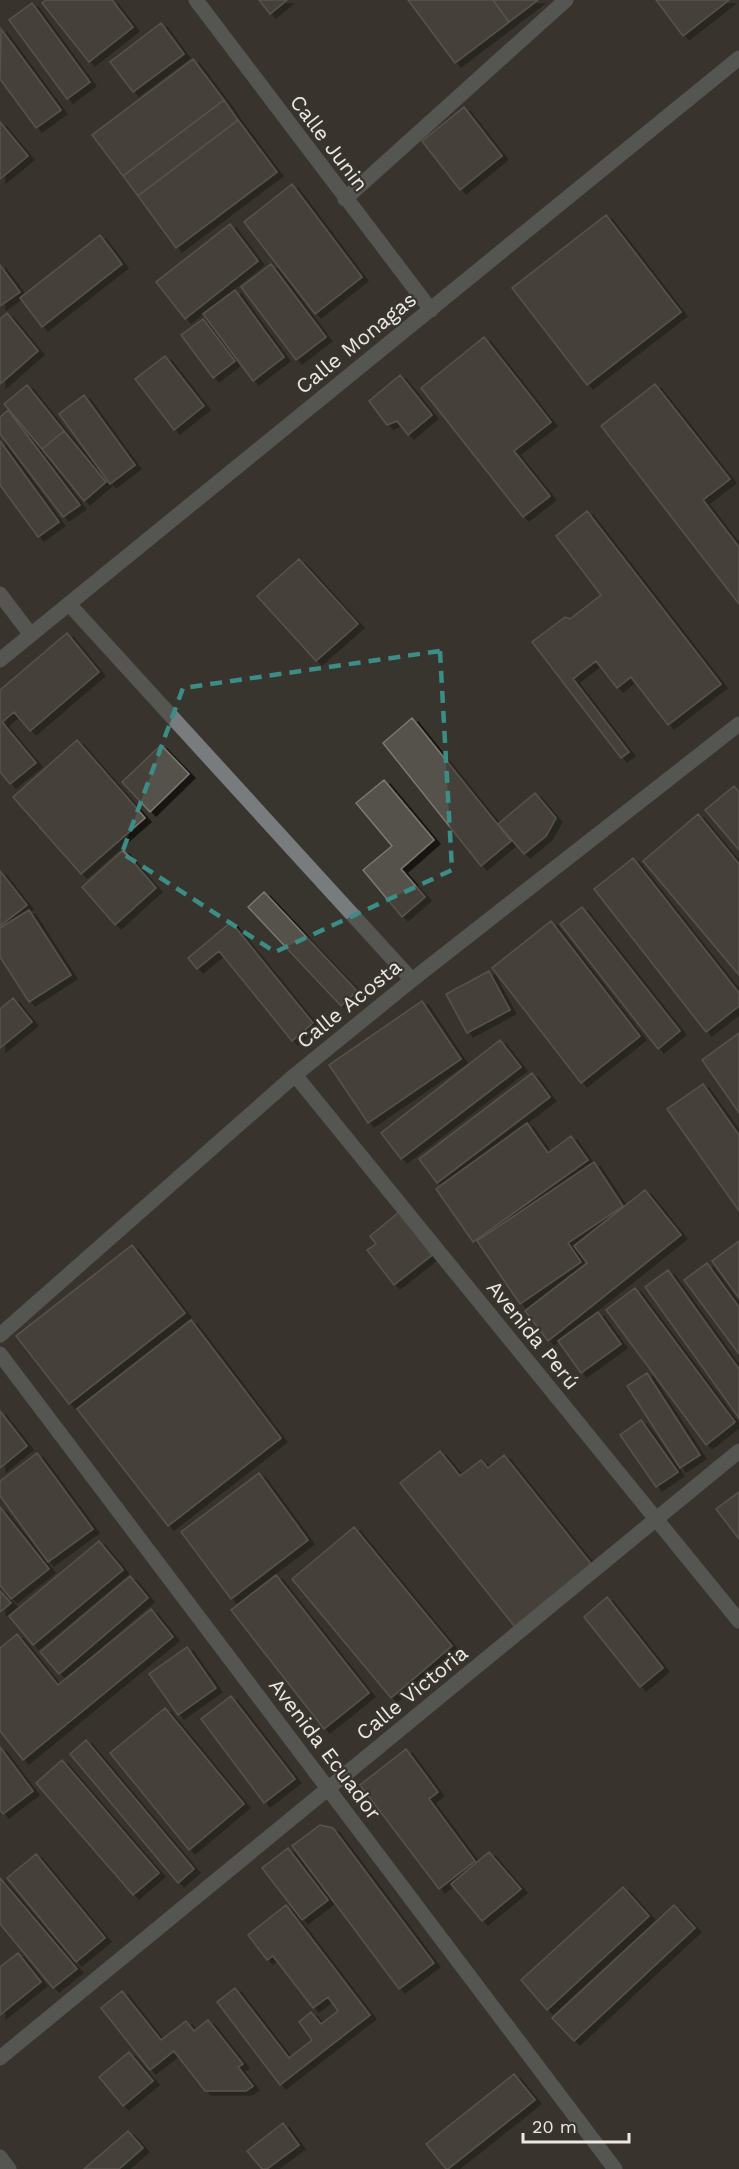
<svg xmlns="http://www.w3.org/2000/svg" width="739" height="2169" viewBox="0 0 739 2169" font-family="'Work Sans',sans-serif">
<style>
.building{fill:#55514b;stroke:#7d7871;stroke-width:1.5;filter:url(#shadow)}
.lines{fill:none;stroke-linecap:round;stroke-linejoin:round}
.minor{stroke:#797c7f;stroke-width:15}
.marked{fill:none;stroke:#3b8d86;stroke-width:4.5;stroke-dasharray:12 8;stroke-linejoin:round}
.labels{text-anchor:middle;stroke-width:4.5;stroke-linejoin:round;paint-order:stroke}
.street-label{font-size:21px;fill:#ebe8e4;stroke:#38342e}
</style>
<defs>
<filter id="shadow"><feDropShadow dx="6" dy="4" stdDeviation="0" flood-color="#0009"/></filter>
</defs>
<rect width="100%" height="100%" fill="#38342e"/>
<path class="building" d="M46 0H112L133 27 89 62 42 3Z
M259 0H287L270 14Z
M408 0H493L509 22 455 63Z
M493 0H538L509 22Z
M656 0H729L683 36Z
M32 3 90 82 67 99 9 20Z
M161 23 184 54 133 92 110 62Z
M1 29 61 110 36 128 0 79Z
M193 59 224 100 123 176 92 135Z
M224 100 238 120 138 196 123 176Z
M464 107 502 156 460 190 422 141Z
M238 120 277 172 176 248 138 196Z
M0 122 28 156 0 179Z
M292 184 362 277 315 314 244 222Z
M606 215 681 312 587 385 512 288Z
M230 224 258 261 185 319 156 282Z
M100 235 122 264 42 327 20 298Z
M271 264 326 337 296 360 241 287Z
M0 265 20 292 0 306Z
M235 290 284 357 253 381 203 314Z
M7 313 38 351 0 384V319Z
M203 319 235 361 213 378 181 335Z
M484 337 551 422 514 451 550 496 523 517 421 388Z
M165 356 204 406 174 430 135 379Z
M400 375 432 415 408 435 397 421 387 425 369 401Z
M655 384 730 479 703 500 739 547V604L601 426Z
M27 385 64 431 42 449 4 404Z
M84 395 135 465 110 484 59 414Z
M8 410 80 505 63 517 0 434V417Z
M64 431 106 482 84 501 42 449Z
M0 441 59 522 38 537 0 485Z
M587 511 721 684 668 725 631 677 617 688 596 661 573 679 629 752 621 758 532 642 565 617 570 619 601 595 556 536Z
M299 559 358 624 316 661 257 596Z
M67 633 99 672 30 731 14 712 2 722 36 763 10 784 0 772V690Z
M412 718 511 841 481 866 383 743Z
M77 740 145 818 81 874 13 797Z
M161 745 189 774 150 812 122 782Z
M384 780 434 840 401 869 425 897 402 917 363 870 392 846 356 803Z
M734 786 739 792V850L705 810Z
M535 793 556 818 546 836 524 854 498 824Z
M698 814 739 864V975L643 861Z
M123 850 156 888 115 925 82 887Z
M633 858 739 993V1006L706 1032 594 889Z
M0 871 27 905 0 926Z
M264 892 357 991 341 1006 248 907Z
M582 907 680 1031 658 1049 560 924Z
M29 910 71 975 29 1002 0 957V928Z
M551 921 640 1036 581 1083 492 968Z
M231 922 313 1023 292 1041 219 951 197 969 188 958Z
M489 971 510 1010 467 1033 446 994Z
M13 998 32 1022 0 1048V1009Z
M422 1001 461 1059 368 1123 329 1065Z
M739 1033V1113L702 1060Z
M500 1040 521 1067 401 1159 381 1133Z
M532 1073 550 1097 437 1183 419 1159Z
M703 1084 739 1135V1211L667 1109Z
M527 1123 548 1153 571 1136 588 1160 473 1242 436 1189Z
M594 1162 623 1206 568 1243 581 1262 520 1304 477 1241Z
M645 1190 681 1235 548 1341 525 1311 587 1263 574 1246Z
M399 1212 432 1255 394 1285 367 1250 376 1244 370 1236Z
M739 1241V1298L712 1261Z
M132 1245 185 1313 69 1404 16 1336Z
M707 1263 739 1307V1354L684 1280Z
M668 1270 739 1369V1418L645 1287Z
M635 1288 735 1422 706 1445 606 1310Z
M598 1312 621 1344 581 1373 558 1341Z
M191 1320 281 1438 168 1526 77 1409Z
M647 1373 700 1455 680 1468 627 1386Z
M0 1411 27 1446 0 1468Z
M641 1420 678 1472 656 1487 620 1435Z
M440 1451 460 1476 481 1460 488 1468 504 1455 592 1565 515 1627 400 1483Z
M37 1453 93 1529 48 1562 0 1496V1481Z
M259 1473 308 1540 231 1599 181 1532Z
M739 1492V1539L716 1509Z
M0 1507 49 1569 11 1599 0 1585Z
M354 1527 452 1646 391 1698 292 1579Z
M99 1541 123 1570 33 1645 9 1616Z
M276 1575 369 1693 324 1729 231 1610Z
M130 1576 148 1598 59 1674 40 1652Z
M0 1591 11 1603 0 1612Z
M607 1597 663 1668 640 1687 584 1617Z
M151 1609 173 1637 23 1760 0 1731V1648L17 1634 58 1685Z
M187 1647 216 1688 178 1715 149 1674Z
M231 1696 295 1779 264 1803 201 1719Z
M165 1708 244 1804 189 1850 110 1753Z
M86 1740 194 1869 178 1883 70 1754Z
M0 1747 33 1791 3 1814 0 1810Z
M406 1749 438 1792 429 1799 475 1861 439 1889 360 1785Z
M62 1760 159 1873 133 1895 36 1783Z
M320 1825 333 1828 434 1963 399 1989 292 1846Z
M288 1848 328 1900 302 1920 262 1868Z
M489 1852 521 1889 482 1921 451 1884Z
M36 1854 105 1938 76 1962 7 1878Z
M0 1878 77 1969 53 1988 0 1924Z
M623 1887 649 1916 547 2010 521 1980Z
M286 1905 370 2015 280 2085 217 2002 235 1988 289 2058 312 2040 299 2022 311 2012 321 2024 338 2011 328 1997 313 2008 273 1956 267 1960 248 1935Z
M674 1905 695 1928 574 2041 552 2018Z
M18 1953 41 1982 0 2015V1967Z
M122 1991 161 2040 186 2021 194 2031 208 2020 243 2064 238 2067 253 2086 246 2091H205L174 2051 150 2070 101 2008Z
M129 2052 153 2081 123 2106 99 2077Z
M514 2074 535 2100 448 2169H446L426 2144Z
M283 2123 299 2145 267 2169H262L247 2151Z
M128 2131 143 2148 119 2169H84Z"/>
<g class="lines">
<path class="minor" d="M196 0 431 310
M345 199 566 0
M0 594 31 635
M69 604 412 980
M0 660 739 58
M295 1075 739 1621
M0 1335 295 1075 412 980 739 724
M0 1354 615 2169
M0 2058 739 1451
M0 2157 9 2169"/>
</g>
<path d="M0 0H739V2169H0ZM440 651 452 870 275 952 122 853 183 688Z" fill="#38342e" fill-opacity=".55" fill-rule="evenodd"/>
<path class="marked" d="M440 651 452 870 275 952 122 853 183 688Z"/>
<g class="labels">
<g class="street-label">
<text transform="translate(329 143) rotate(53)" y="7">Calle Junin</text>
<text transform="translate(356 343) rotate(-39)" y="7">Calle Monagas</text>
<text transform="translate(349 1004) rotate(-39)" y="7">Calle Acosta</text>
<text transform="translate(533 1335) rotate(51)" y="7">Avenida Perú</text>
<text transform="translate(412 1693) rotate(-39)" y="7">Calle Victoria</text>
<text transform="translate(325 1749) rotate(53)" y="7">Avenida Ecuador</text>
</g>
</g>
<path d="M523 2133v9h106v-9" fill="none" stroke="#ebe8e4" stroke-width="3"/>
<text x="532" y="2133" font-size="18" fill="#ebe8e4" stroke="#38342e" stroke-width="4.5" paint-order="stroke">20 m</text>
</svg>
